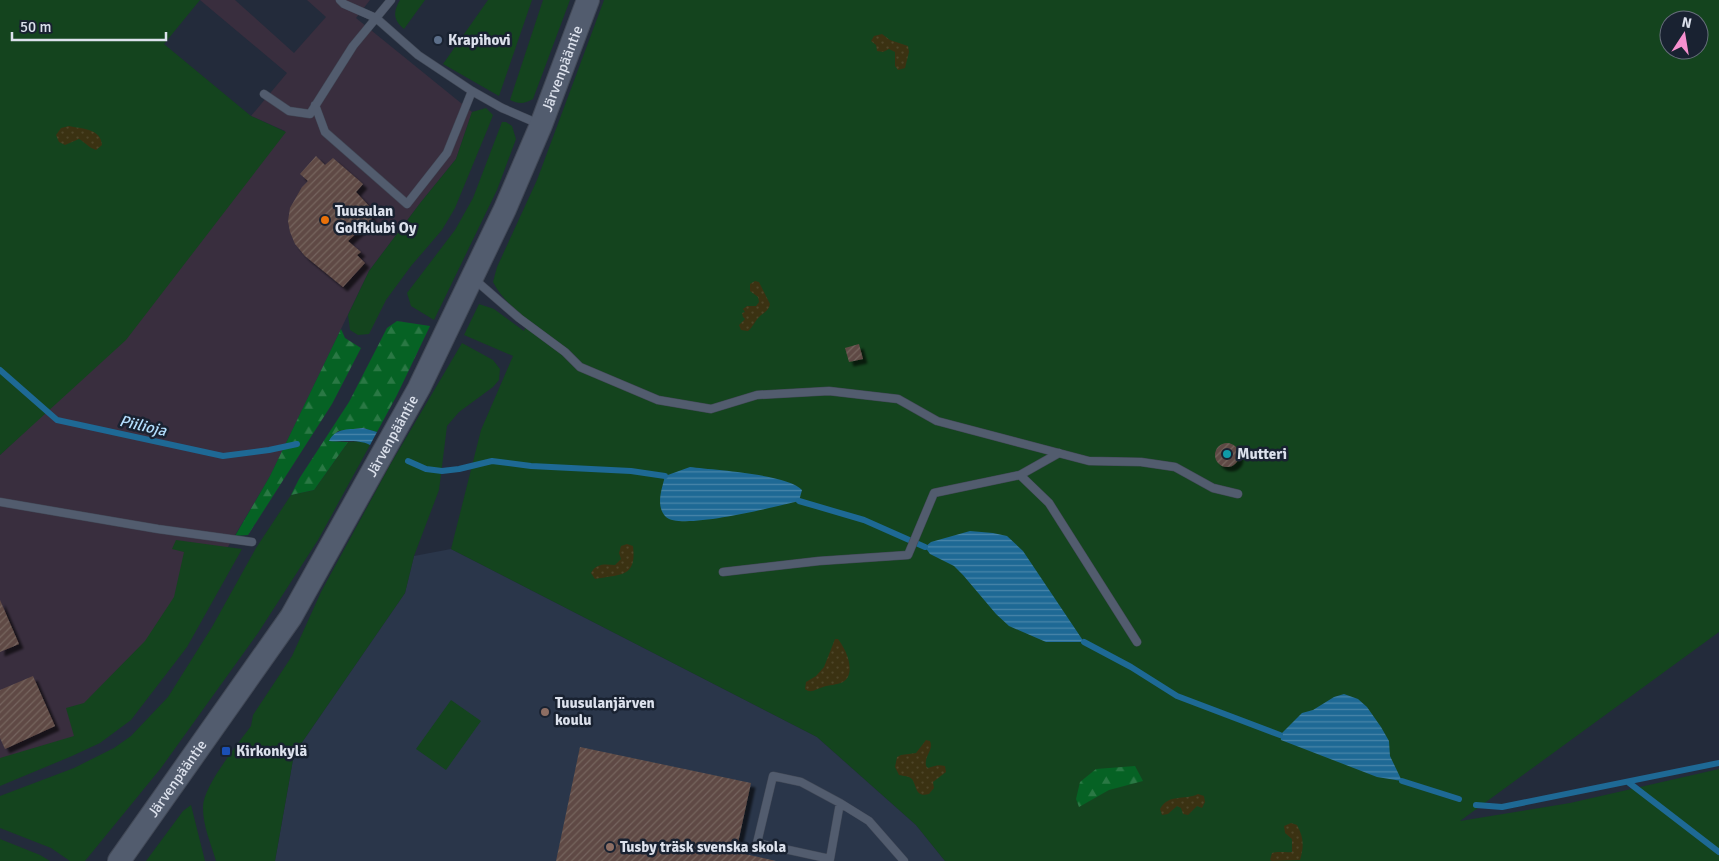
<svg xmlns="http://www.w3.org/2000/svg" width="1719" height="861" viewBox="0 0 1719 861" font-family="Signika,sans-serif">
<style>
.commercial{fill:#392e3e}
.built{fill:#2a364a}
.green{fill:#14441e;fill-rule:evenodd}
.forest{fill:url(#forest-firs)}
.sand{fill:url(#sand-dots)}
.water{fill:url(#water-rules)}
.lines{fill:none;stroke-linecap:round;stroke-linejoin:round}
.stream{stroke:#1e6995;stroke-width:6}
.building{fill:url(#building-hatch);filter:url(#shadow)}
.lane-casing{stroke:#424957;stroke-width:9}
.secondary-casing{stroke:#424957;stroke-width:24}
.lane{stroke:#525c6e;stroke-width:8}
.secondary{stroke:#525c6e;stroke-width:22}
.service-dot{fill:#5c6f8a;stroke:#192231;stroke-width:2}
.food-dot{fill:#e8710a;stroke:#192231;stroke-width:2}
.culture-dot{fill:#0f9aa8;stroke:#192231;stroke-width:2}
.education-dot{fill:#8d6e63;stroke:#192231;stroke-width:2}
.transit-dot{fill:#1a4fb4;stroke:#192231;stroke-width:2}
.labels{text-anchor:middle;stroke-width:5;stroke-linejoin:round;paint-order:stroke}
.poi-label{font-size:15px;font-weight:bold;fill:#dce1ec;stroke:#192231;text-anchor:start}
.street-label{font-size:15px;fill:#dce1ec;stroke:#192231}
.water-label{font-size:16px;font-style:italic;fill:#b4dffe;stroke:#192231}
</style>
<defs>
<pattern id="forest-firs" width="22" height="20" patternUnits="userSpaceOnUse" patternTransform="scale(1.25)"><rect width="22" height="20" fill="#066224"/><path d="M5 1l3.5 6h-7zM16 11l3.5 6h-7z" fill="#2a7844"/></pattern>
<pattern id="sand-dots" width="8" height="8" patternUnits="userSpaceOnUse" patternTransform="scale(1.25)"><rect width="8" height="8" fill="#3b3212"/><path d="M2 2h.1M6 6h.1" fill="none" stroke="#4e4629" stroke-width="1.8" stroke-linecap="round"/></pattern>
<pattern id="water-rules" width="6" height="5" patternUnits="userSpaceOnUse" patternTransform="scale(1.25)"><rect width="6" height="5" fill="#1e6995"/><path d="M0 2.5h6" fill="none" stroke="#4985a9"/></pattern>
<pattern id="building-hatch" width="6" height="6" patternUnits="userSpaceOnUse" patternTransform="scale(1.25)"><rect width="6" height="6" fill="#5f4a44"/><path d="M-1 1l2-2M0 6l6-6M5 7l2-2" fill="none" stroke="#75645f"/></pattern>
<filter id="shadow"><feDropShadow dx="4.5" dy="4.5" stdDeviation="1" flood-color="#0009"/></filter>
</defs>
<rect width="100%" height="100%" fill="#232b3b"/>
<path class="commercial" d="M200 0H235L294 53 326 17 307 0H370L356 18 472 112 456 159 421 202 369 271 270 476 142 692 72 751 0 774V455L35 422 285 131 251 116 287 73Z"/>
<path class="built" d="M451 549 817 737 916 825 945 861H275L294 754 405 593 414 556Z"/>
<path class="green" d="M0 0H200L164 44 251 116 286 132 126 340 0 455Z
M400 0H425L404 29C393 20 393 12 400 0Z
M488 0H532L499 96 443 64Z
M543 0H570L533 99C524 104 519 104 510 100Z
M604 0H1719V632L1460 821 1570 803 1719 769V861H945L916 825 817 737 451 549 481 430 513 356 464 335 479 304 494 309 524 331 528 321C515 309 502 299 493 282L497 267 537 180ZM1669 20H1699V50H1669Z
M486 108 493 115 488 128 455 208 442 230 411 266 386 300 369 334 358 335 350 330 348 315 369 271 421 202 456 159 472 112Z
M502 122H506L512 126 516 139 497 190 434 320 411 306 407 293 455 230 473 198Z
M462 343 493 360 500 369 499 380 493 387 459 412 447 426 439 490 414 556 405 593 294 754 275 861H216C211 844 203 826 203 808 202 787 238 744 251 726L253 715 292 656 321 592 390 465Z
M362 441 370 445 318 540 258 633 161 768 85 861H70L51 848 0 828V796L74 768 114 748 131 736 168 697 212 627 256 548 291 495 314 490 348 442Z
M176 540 242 549 187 647 131 720 100 743 72 756 0 786V758L74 736 66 708 84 703 145 641 174 597 184 552 172 549Z
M451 700 481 721 446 770 416 749Z
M191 805 205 861H146L183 811Z
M0 839 40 855 50 861H0Z"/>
<path class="forest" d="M397 321 430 326 397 395 377 432 363 428 338 431 329 441 348 442 314 490 291 495 299 479 349 402 387 328Z
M341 329 345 338 361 348 332 404 248 535 235 536 270 476Z
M1135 766 1143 781 1109 790 1079 807 1076 799 1080 782 1096 769Z"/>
<path class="sand" d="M882 34 890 40 908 46 909 52 905 68 898 70 895 66V52L889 49 883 52 877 51 876 45 871 41 874 36Z
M69 126C81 129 101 128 102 145L96 150C89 148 86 143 79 139L65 145 59 142 56 135 61 128Z
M755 281 759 282 770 304C768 312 764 312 759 317 755 321 753 327 748 331L741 330 739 325 745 319 743 317 742 313 745 312 743 309 747 306H756L759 302 758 297 750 291V284Z
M627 544 633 546C637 578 620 574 595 579L591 573C596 563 605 564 615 565L621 559 619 553 621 546Z
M835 639H838C846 649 857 673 843 682 837 685 829 685 823 687 816 689 811 694 805 689L806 682 816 676 824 667Z
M926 740 930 741C934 750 924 756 926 766L928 768C934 766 938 764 945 766L946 772 933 782 934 788 929 794C915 798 917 786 912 779 909 776 904 776 899 775L895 767 897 757 901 755 916 753Z
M1198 794 1204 796 1205 802 1202 808 1197 806 1188 815 1183 814 1181 808 1177 806 1168 814 1162 815 1160 809C1169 793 1184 801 1198 794Z
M1291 823 1297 825C1304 838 1304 847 1300 860L1272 861 1270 860 1272 853C1279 851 1285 853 1292 852V839L1285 833 1284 826Z"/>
<path class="water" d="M363 428 377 432 370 445C358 439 342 442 329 441 336 427 350 430 363 428Z
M690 467C713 470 788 474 802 490L799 501C778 506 681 531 666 517 655 506 662 489 665 476Z
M970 531 993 533 1007 536 1023 551 1084 642H1046L1009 626 996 614 963 575 954 566 930 554 925 547 931 542Z
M1344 694 1358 699 1367 707 1381 727 1389 741 1390 756 1402 781 1377 777 1281 740 1280 735 1302 713 1313 710 1334 697Z"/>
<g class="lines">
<path class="stream" d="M0 370 57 420 223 456 269 450 297 444
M408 461 426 469 442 471 459 469 492 461 531 466 631 471 665 476
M799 501 864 520 925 547
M1084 642 1131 667 1177 696 1280 735
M1402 781 1459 799
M1628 782 1719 852
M1476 805 1502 807 1719 763"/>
</g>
<path class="building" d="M316 156 325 165 333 158 363 184 356 192 369 206 363 212 367 211 370 214 372 218 369 225 362 228 348 241 361 252 357 255 365 263 343 287 305 256 295 244 290 232 288 221 290 208 302 187 308 181 300 174Z
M859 344 863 359 849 362 845 348Z
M1215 455a12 12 0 1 1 24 0a12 12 0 1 1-24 0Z
M0 600 19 644 0 652Z
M33 676 55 726 5 749 0 738V690Z
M580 747 751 783 736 852 776 861H556Z"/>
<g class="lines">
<defs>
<path id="lane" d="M340 0 344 4 376 18 418 55 472 91 502 108 539 124
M264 94 289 111 310 114 353 46 391 0
M315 105 325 132 407 204 447 153 472 91
M474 279 519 318 565 352 580 367 658 400 711 409 757 395 829 391 898 399 937 421 1089 461 1141 462 1175 467 1213 488 1238 494
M1020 475 1049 503 1137 642
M0 502 158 529 252 542
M723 572 819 561 908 555 934 493 1020 475 1059 453
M840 803 830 859 757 843 773 776 801 782 840 803 869 821 904 861"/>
<g id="secondary">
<path id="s1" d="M119 861 291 617 419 388 505 209 541 125 588 0"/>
</g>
</defs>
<use href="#lane" class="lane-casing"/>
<use href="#secondary" class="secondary-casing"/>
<use href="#lane" class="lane"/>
<use href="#secondary" class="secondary"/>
</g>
<circle class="service-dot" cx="438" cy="40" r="5"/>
<circle class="food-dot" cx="325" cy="220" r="5"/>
<circle class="culture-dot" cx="1227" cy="454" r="5"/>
<g class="education-dot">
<circle cx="545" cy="712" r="5"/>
<circle cx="610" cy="847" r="5"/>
</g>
<rect class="transit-dot" x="221" y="746" width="10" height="10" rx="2.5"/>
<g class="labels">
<g class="poi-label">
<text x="448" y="45">Krapihovi</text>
<text x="335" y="216">Tuusulan<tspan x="335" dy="17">Golfklubi Oy</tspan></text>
<text x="1237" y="459">Mutteri</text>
<text x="555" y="708">Tuusulanjärven<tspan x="555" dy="17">koulu</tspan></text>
<text x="236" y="756">Kirkonkylä</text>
<text x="620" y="852">Tusby träsk svenska skola</text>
</g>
<g class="street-label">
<text dy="5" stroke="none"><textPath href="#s1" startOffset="911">Järvenpääntie</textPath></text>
<text dy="5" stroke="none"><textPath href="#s1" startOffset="506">Järvenpääntie</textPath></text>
<text dy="5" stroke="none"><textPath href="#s1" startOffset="101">Järvenpääntie</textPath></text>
</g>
<g class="water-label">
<text transform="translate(143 425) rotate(13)" y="6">Piilioja</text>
</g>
</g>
<g transform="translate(1684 35) rotate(12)"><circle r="24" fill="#192231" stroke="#676e7c"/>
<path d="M0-4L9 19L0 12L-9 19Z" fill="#f690cf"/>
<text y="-8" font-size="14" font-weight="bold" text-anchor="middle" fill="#dce1ec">N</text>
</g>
<path d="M12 32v8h154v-8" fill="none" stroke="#dce1ec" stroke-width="2.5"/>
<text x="20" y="32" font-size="15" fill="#dce1ec" stroke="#192231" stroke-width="4" paint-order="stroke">50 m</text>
</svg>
